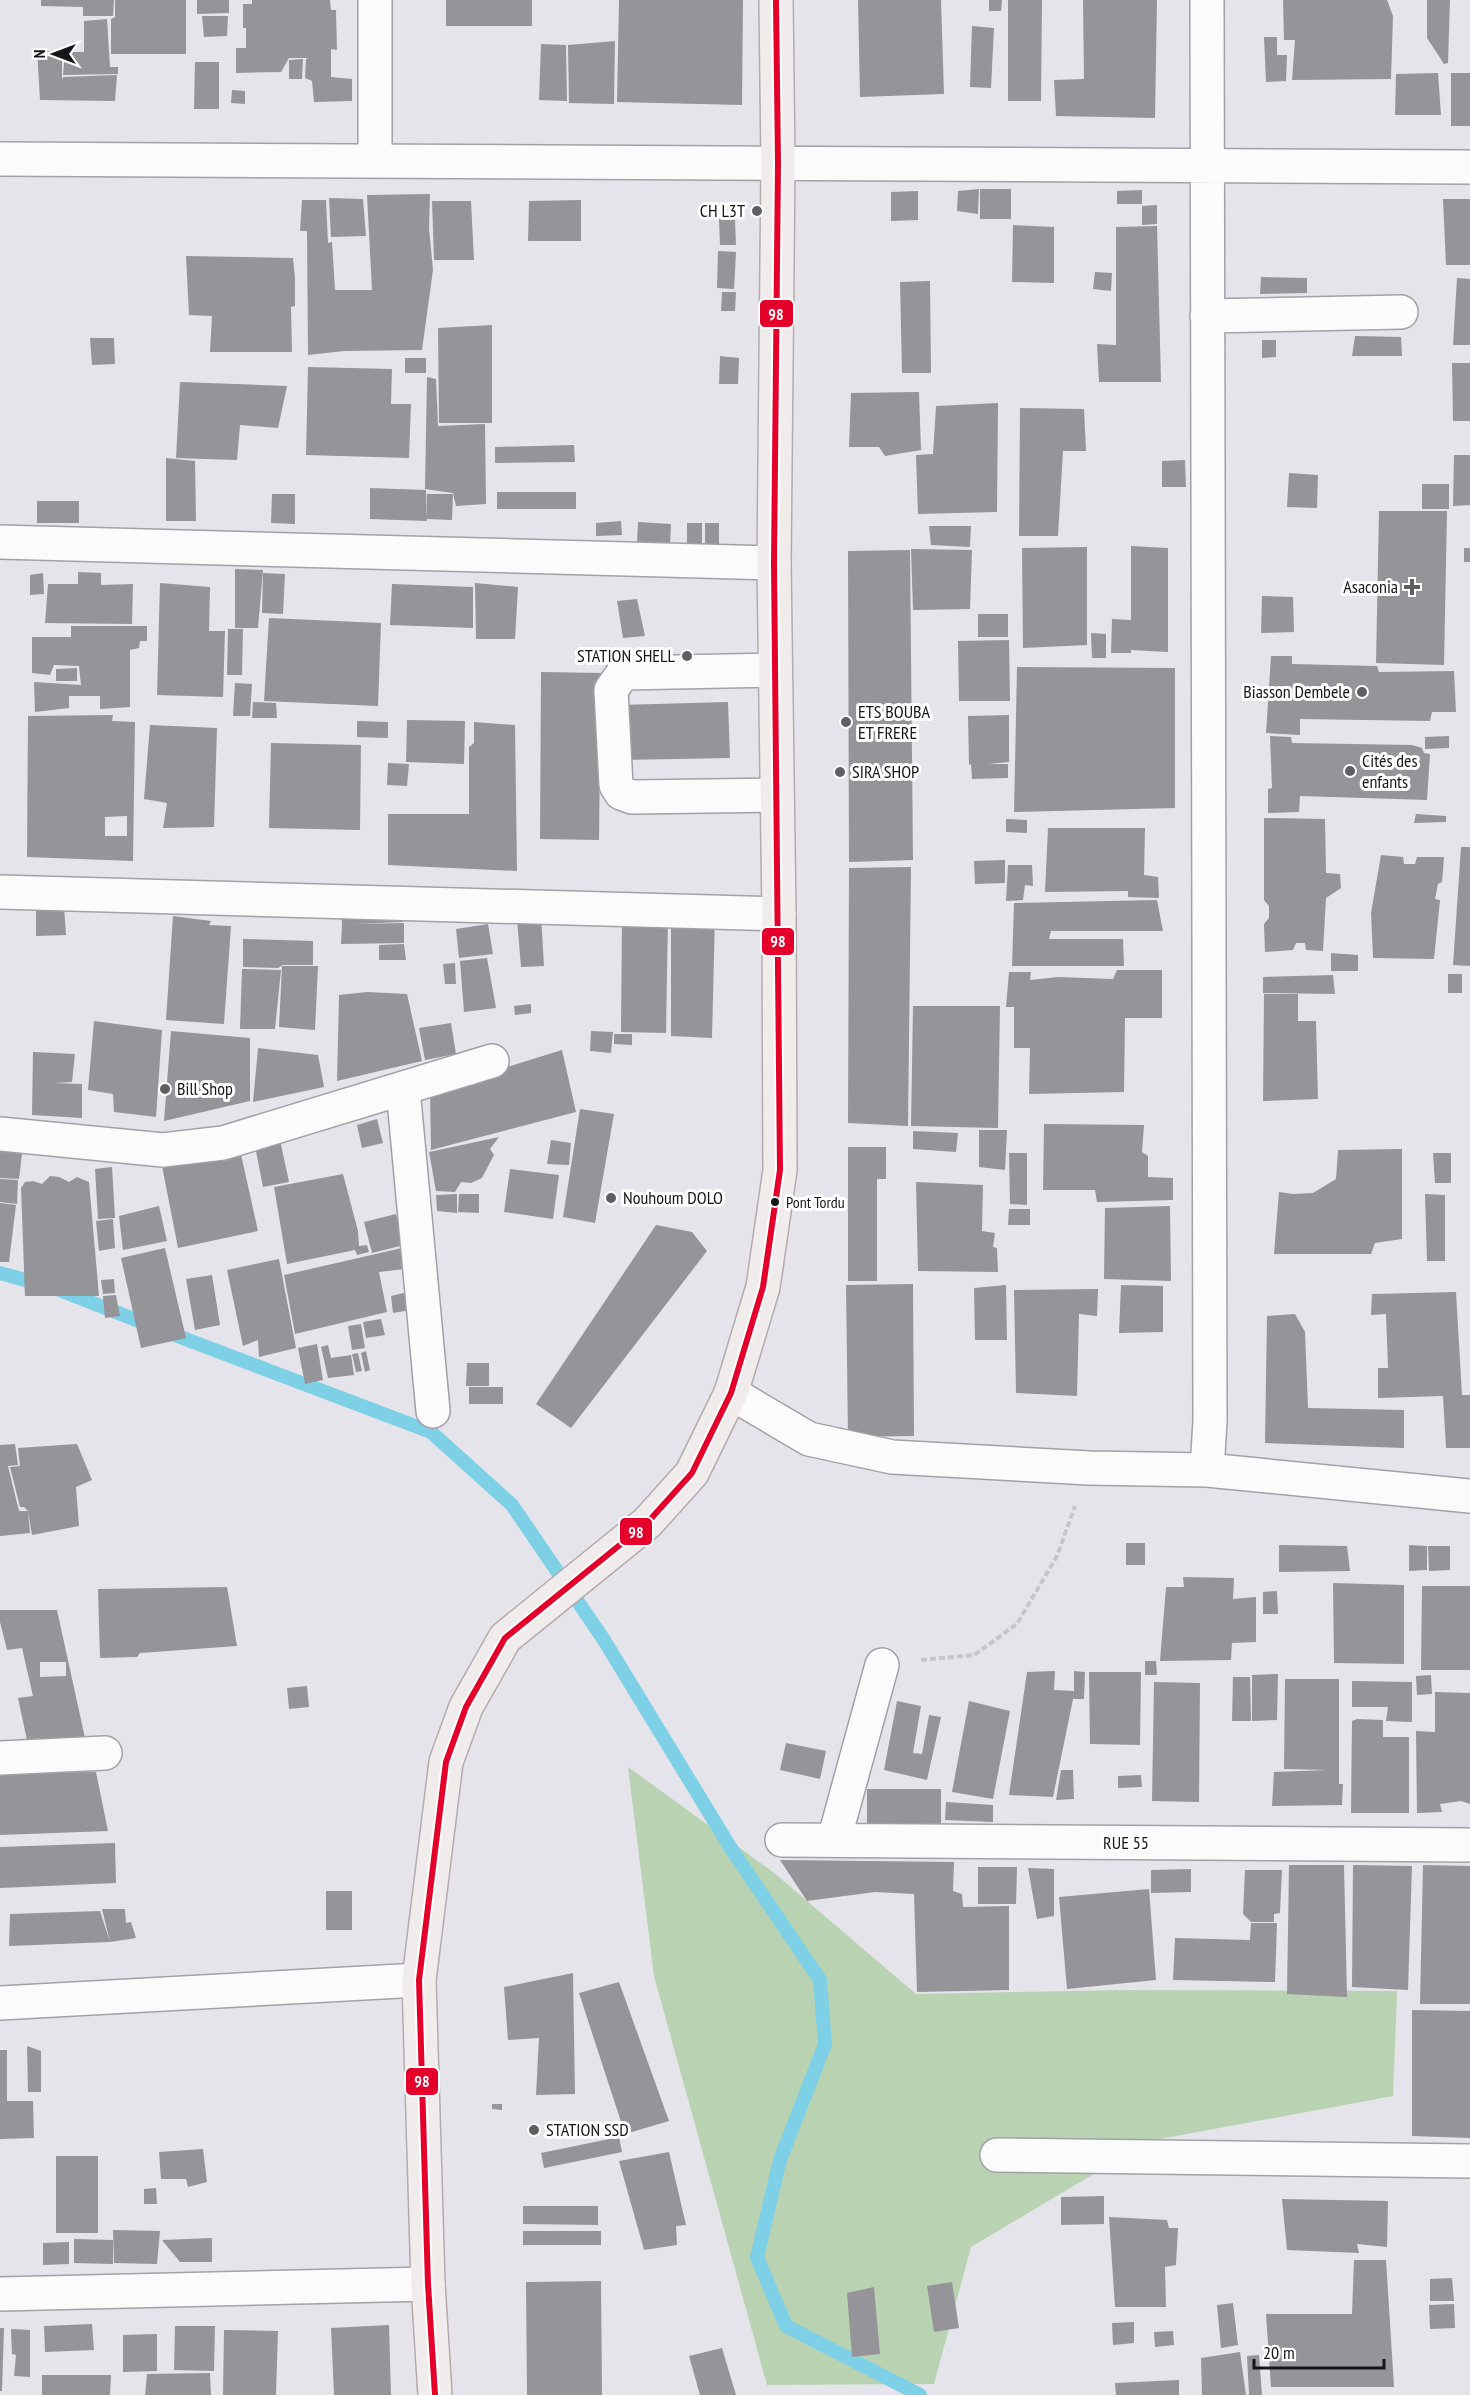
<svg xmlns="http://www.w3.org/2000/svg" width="1470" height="2395" viewBox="0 0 1470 2395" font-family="'PT Sans Narrow',sans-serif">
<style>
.green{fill:#b9d2b1}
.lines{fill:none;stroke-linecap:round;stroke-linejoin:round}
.stream{stroke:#7ed0e6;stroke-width:14}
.building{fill:#959498;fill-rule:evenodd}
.minor-casing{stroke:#a2a1a6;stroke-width:36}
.major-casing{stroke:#b4abad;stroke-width:36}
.path{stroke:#c6c6c7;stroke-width:4;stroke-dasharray:6 3;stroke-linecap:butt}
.minor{stroke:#fbfbfc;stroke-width:33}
.major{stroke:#f1ecec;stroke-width:33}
.bus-1-casing{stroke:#fff;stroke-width:10}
.bus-1{stroke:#e4002b;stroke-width:6}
.poi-dot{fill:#5e5e63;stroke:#fff;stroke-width:2}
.bus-dot{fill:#16161a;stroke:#fff;stroke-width:2}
.labels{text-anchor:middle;stroke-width:6;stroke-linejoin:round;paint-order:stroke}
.bus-label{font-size:16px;fill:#16161a;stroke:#fff;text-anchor:start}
.poi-label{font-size:18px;fill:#16161a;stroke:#fff;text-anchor:start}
.street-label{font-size:18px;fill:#16161a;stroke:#fff}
.line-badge{stroke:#fff;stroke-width:2}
.badge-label{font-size:16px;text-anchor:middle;font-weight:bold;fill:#fff}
</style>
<rect width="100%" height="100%" fill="#e4e4ea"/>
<path class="green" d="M628 1767 773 1872 916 1994 1125 1990 1397 1991 1393 2096 1149 2141 971 2247 934 2384 767 2385 654 1976Z"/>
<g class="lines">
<path class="stream" d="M0 1273 57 1289 149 1325
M167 1332 431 1432 512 1505 604 1640 730 1847 820 1980 825 2044 780 2160 757 2257 786 2326 920 2395"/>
</g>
<path class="building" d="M41 0H114L113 16H83V7L41 6Z
M115 0H186V54H111V19L115 17Z
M197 0H229V13L197 14Z
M252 0H330L331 10H336L337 50 331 49V77L352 79V101L314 102 312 81 305 78 306 59 309 58H289L281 72 236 73V48H246V28H243V4H252Z
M446 0H532V26H446Z
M619 0H743L742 105 617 102Z
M858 0H941L944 94 860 97Z
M989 0H1002L1001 11H989Z
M1008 0H1042L1041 101H1008Z
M1083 0H1157L1155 118 1056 116 1054 80 1084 79Z
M1283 0H1387L1393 16 1391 79 1292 80 1295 40H1284Z
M1427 0H1450L1448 63 1444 64 1427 38Z
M202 16H228L227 36 204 37Z
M107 19 110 67H118V74L63 75 65 52H84V21Z
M972 26 994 28 991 88 970 87Z
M1264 37H1277V55H1287L1286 81 1266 82Z
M615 41 614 104 569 103 568 45Z
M541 44 566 45 567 101 539 100Z
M37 50 62 53V80L63 77 117 75 115 101 40 100Z
M303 59 302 79H289V60Z
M195 62H219V109H194Z
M1438 73 1441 115H1395L1396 74Z
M1451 73H1470V126H1451Z
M232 90 245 91V104L231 103Z
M979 189 978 214 957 211 958 191Z
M980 189H1011V219H980Z
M1142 190V204H1117V191Z
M918 191V220L891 221V192Z
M430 194 429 228 433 270 422 350 344 351 308 355 307 231H300L302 200H326L328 243 332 242 335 290H372L367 195Z
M329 198 363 199 366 236 331 237Z
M1443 199H1470V265H1446Z
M581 200V241H528L529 201Z
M432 201H471L474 260H434Z
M1157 205V224L1142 225V206Z
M719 219H735L736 245H720Z
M1013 225 1054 227V283L1012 282Z
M1157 226 1161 382H1099L1097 344 1116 345V227Z
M718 251 736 252 734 289 717 288Z
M186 256 293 258 295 279V306L291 307 292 352H210L212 316 189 315Z
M1095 272 1112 273 1111 291 1093 289Z
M1261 277 1307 278V293L1260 294Z
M1457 278 1470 279V345H1453Z
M930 281 931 373H902L900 282Z
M722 292H736L735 311H721Z
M492 325V423H439L438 328Z
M1355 336 1401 337 1402 356H1352Z
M90 338H114L115 364 92 365Z
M1262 340H1276V357L1262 358Z
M720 356 739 358 738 384H719Z
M405 358H426V373H405Z
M1452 363H1470V421H1453Z
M308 367 392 369 391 404H411L409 458 306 455Z
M427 377 436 379 438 426 485 424 486 504 456 506 453 493 425 489Z
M180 382 287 386 278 428 240 425 237 460 176 458Z
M919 392 921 450 885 456 879 447H849L851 393Z
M998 403 997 512 918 514 916 455 933 454 936 406Z
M1020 408 1084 409 1086 451H1063L1058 536H1019Z
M574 445 575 462 495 463V447Z
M1454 455H1470V505L1453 506Z
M166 458 195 461 196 521H166Z
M1185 460 1186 487H1162V461Z
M1289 473 1318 475 1317 508 1287 507Z
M1422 484H1449V509H1422Z
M370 488 426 490 427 521 370 519Z
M497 492H576V509H497Z
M272 494H295V524L271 523Z
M427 494H453L452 520 427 519Z
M37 501H79V523H37Z
M1379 511H1447L1444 665 1376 663Z
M621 521 622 535 596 536V523Z
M638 522 671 524 670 545 637 543Z
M687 523H702V545H687Z
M705 523H719V545H705Z
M929 526H971L970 547 931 545Z
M1131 546 1168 548V652L1131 650V653H1111L1112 619 1131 620Z
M1087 547V645L1023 648 1022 548Z
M1464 548H1470V562H1464Z
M911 549 972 550 970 609 913 610Z
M910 550 913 860 849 862 848 551Z
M235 569 263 570 258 628H235Z
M78 572 101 573V585L133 584 132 624 45 623 48 584H78Z
M43 573 44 594 30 595V575Z
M263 573 285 574 283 614 262 613Z
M160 583 210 587 209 631H225L223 697 157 695Z
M475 583 518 587 515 639H476Z
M392 584 473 587V628L390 625Z
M1262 596 1293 597 1294 632 1261 633Z
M637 599 645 636 623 638 617 601Z
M978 614H1008V637H978Z
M269 618 381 623 378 706 264 701Z
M71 626H147V641H140L139 648 130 650V707L100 709V696H69V708L35 712 34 682 81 685 79 666 54 665 50 675 32 673V637H71Z
M228 629H243L242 675H227Z
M1091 633 1106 634V658H1092Z
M1009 640 1010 701H959L958 641Z
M1271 656H1292V664L1377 666 1379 672 1454 671 1456 712H1432L1430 721 1300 719V735L1266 733Z
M1017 667 1175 668V808L1014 812Z
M77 668V681H56V669Z
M541 672 601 673 599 840 540 839Z
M235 683 252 684 250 716H233Z
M253 702 276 703 277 718H252Z
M728 702 730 758 621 760 619 705Z
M113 715 112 721 135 722 133 861 27 857 28 716ZM127 816V836H105V817Z
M1009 715V762L988 764H1008V778L972 779 971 764 969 765 968 716Z
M407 720 465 721 464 764 406 762Z
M357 721 388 722V738L357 737Z
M474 722 515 725 517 871 388 865V814H469V747L474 743Z
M150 725 217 728 214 827 163 828 167 803 144 799Z
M1270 736 1291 737 1292 743 1412 745 1422 748 1424 753 1430 754 1427 800 1300 796 1299 812 1268 813V789L1272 788Z
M1449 736V748L1425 749V737Z
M271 743 361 745 360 830 269 828Z
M388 763 409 764 407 786 387 785Z
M1416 814 1446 816V822L1414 823Z
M1264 818 1325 819 1326 873 1340 874 1341 888 1326 898 1323 951 1306 950 1305 943H1296L1293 950 1265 952 1264 924 1269 918V906L1264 900Z
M1006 819 1027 820V833L1006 832Z
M1048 828H1145L1144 875 1158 877 1159 898 1128 897V891L1045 892Z
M1461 847H1470V966L1453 965Z
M1381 855 1403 857 1404 864H1415L1417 857H1444L1442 882 1438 884 1435 899 1440 900 1434 959 1373 958 1371 913Z
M1005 860V883L975 884 974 861Z
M1008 865H1032L1033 886 1025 885 1023 900 1006 901Z
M911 867 908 1126 848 1123 849 868Z
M1157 900 1163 931H1051L1049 939H1123L1124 966H1012L1014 903Z
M340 901 403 904V922L352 924 404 923V943L341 944 342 924Z
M64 906 66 935 36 936V907Z
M671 915H715L712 1038 671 1036Z
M173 916 211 921 209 925 231 926 224 1024 166 1020Z
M541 916 544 966 521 967 517 919Z
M622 916H668L666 1033 621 1032Z
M488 924 493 954 459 958 456 929Z
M243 939 313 941V965H283L278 968 243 967Z
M404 944 406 960H379V945Z
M1331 953 1358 955V971H1331Z
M487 958 496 1008 464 1012 460 961Z
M455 963 456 984H445L443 964Z
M282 966H318L315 1030 279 1027Z
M242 969 281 970 275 1029H240Z
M1117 970H1162V1018H1125L1124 1092 1029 1094 1030 1048H1014V1007H1006L1009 972H1031L1030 980 1058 977 1113 979Z
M1448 974H1462V993H1448Z
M1333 975 1335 994 1263 993V977Z
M367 992 407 994 422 1061 337 1081 339 995Z
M1264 994H1298V1021H1316L1318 1099 1263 1101Z
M531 1004V1013L515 1015 514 1006Z
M913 1006H1000L998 1128 911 1126Z
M94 1021 162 1030 156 1117 114 1112 113 1094 88 1090Z
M451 1023 456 1054 425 1060 419 1028Z
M171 1031 250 1038V1101L164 1121Z
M591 1031 613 1032 611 1053 590 1051Z
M614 1034H632V1045L614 1044Z
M258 1048 318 1055 324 1087 253 1102Z
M562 1050 576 1112 431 1150 430 1091Z
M33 1052 75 1054 72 1082 55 1083 82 1084V1118L32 1115Z
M580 1109 614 1114 595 1223 563 1217Z
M377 1119 383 1143 362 1148 357 1125Z
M1044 1124 1144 1125 1142 1152 1148 1156V1177L1173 1178V1200L1097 1202 1095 1190H1043Z
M979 1130H1007L1005 1170 979 1167Z
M913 1131 958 1133 956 1152 913 1149Z
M499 1137 490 1149 494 1155 482 1178 471 1183 461 1182 455 1192 436 1191 429 1152Z
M280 1140 289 1182 263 1187 255 1146Z
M551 1140 571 1143 569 1165 547 1164Z
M848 1147H886V1179H877V1281H848Z
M1402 1149V1239L1375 1243 1371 1254H1274L1279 1192 1293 1194 1313 1193 1336 1179 1338 1150Z
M240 1150 258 1231 178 1248 162 1166Z
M0 1151 22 1154 19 1179 0 1178Z
M1009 1153H1027V1205L1010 1204Z
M1433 1153H1451V1183H1435Z
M112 1167 115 1218 98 1219 95 1169Z
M510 1169 559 1175 553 1219 504 1212Z
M343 1174 358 1231 359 1246 367 1245 369 1252 357 1255 355 1250 287 1264 274 1187Z
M50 1176 59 1177 69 1182 77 1177 89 1182 99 1296H25L21 1188 25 1182 33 1181 42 1184Z
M0 1179 18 1180 17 1204 0 1202Z
M916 1182 983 1185 982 1231 995 1233 993 1247 997 1248 998 1272 918 1271Z
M457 1194V1213L437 1211 436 1195Z
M459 1194H479V1213L458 1212Z
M1425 1194 1445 1195V1261H1427Z
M0 1203 16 1205 9 1262H0Z
M159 1206 167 1241 123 1250 119 1216Z
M1170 1206 1171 1281 1104 1279 1105 1208Z
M1009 1209H1030V1225H1008Z
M396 1214 404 1245 372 1253 364 1222Z
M113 1219 115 1248 99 1251 96 1221Z
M656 1225 692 1232 707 1251 571 1428 536 1404Z
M165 1248 186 1338 141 1348 121 1258Z
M402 1248 404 1269 379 1272 387 1312 295 1334 284 1275Z
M279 1259 296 1348 259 1357 258 1340 243 1346 227 1270Z
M212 1275 220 1325 195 1330 186 1279Z
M114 1279 115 1293 103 1294 101 1280Z
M913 1284 914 1436 848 1437 846 1285Z
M1006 1285 1007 1340H975L974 1288Z
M1121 1285 1163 1286V1332L1119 1333Z
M1098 1289 1097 1316 1079 1314 1077 1396 1016 1393 1014 1290Z
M412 1291 417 1309 393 1313 391 1296Z
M1456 1292 1462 1395H1470V1448H1446L1443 1396 1378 1398V1368H1388L1386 1314 1371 1315 1372 1294Z
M116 1295 120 1316 105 1318 103 1296Z
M1295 1314 1305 1332 1308 1408 1404 1410V1448L1265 1443 1267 1316Z
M381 1319 385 1335 366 1338 363 1322Z
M361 1324 365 1348 352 1350 348 1326Z
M317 1344 323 1380 305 1384 298 1348Z
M328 1345 331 1358 351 1355 354 1375 328 1378 321 1347Z
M366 1351 370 1370 365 1372 361 1353Z
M358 1353 362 1371 356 1372 352 1354Z
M467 1363H489V1386H466Z
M469 1387H503V1404H469Z
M15 1444 18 1465 8 1466 19 1511H28L24 1507H20L10 1467 20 1466 18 1448 77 1444 92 1480 76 1487 79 1526 32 1535 28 1511 30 1533 0 1536V1445Z
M1126 1543H1145V1565H1126Z
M1279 1545 1347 1546 1350 1571 1279 1572Z
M1409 1545 1427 1546V1570L1409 1571Z
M1428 1546H1450V1570L1429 1571Z
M1183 1577 1234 1578 1233 1599 1256 1597V1642L1232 1643 1231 1660 1160 1661 1166 1587H1184Z
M1333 1583 1404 1585V1664L1334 1663Z
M1422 1586H1470V1670H1421Z
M227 1587 237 1646 140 1653 137 1657 100 1658 98 1589Z
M1277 1591 1278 1614H1263V1592Z
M0 1610H57L85 1738 27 1740 18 1698 33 1696 22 1648 7 1650 0 1622ZM40 1662H66V1676L40 1677Z
M1145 1661H1156L1157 1675H1145Z
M1055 1671 1054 1690 1074 1691V1671L1085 1672 1084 1699H1073L1053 1797 1009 1795 1027 1672Z
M1089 1672H1141L1140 1745 1090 1744Z
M1278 1674 1277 1720 1252 1721V1675Z
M1431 1675 1432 1694 1417 1695 1416 1676Z
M1233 1677H1250L1251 1721H1232Z
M1285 1679H1339V1784H1343L1342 1805 1272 1806 1274 1772 1328 1770 1284 1769Z
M1352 1681 1412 1682V1722L1386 1721 1388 1707H1352Z
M1154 1682 1200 1683 1199 1802 1152 1801Z
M307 1686 309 1707 289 1709 287 1688Z
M1435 1692 1470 1693V1804L1461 1801 1440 1804 1442 1812 1417 1813 1416 1731 1435 1732Z
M897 1701 921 1706 913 1753 922 1754 929 1715 941 1717 927 1780 884 1770Z
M969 1701 1010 1711 993 1799 952 1792Z
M1357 1719 1383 1720V1737H1409V1813H1351L1352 1721Z
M786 1743 826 1751 820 1779 780 1770Z
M1061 1770H1073L1074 1799 1056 1800Z
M96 1772 108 1831 0 1835V1773Z
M1141 1775 1142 1787 1118 1788V1776Z
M867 1789H941V1828H867Z
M946 1802 993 1805V1822L945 1820Z
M115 1843 116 1883 0 1888V1847Z
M780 1860 954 1862 953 1891 962 1894 963 1907 1009 1906V1990L917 1992 914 1894 875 1892 807 1901Z
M1289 1865H1344L1347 1997 1287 1994Z
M1353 1865 1412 1866 1408 1990 1352 1987Z
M1423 1865 1470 1866V2004H1420Z
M978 1867H1017L1016 1904H978Z
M1028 1868 1054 1869V1916L1037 1919Z
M1191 1869V1892L1151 1893V1870Z
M1245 1870H1282L1280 1913 1274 1914V1922H1251L1243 1914Z
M1149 1889 1156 1980 1067 1989 1059 1897Z
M326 1891H352V1930H326Z
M102 1909H125L126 1923 131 1922 136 1938 110 1942Z
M100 1911 110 1942 9 1946 10 1914Z
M1251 1923H1277L1275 1982 1173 1980 1175 1938 1250 1940Z
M573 1973 575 2094 536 2095 539 2038 508 2040 504 1987Z
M619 1982 669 2121 625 2134 579 1993Z
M1412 2010 1470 2011V2138L1412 2136Z
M27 2046 41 2051V2092H28Z
M0 2050H7V2101H33L34 2138 0 2139Z
M492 2104H502V2110L492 2109Z
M619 2137 622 2152 544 2168 541 2153Z
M203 2149 207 2182 188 2187 186 2179H161L159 2152Z
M669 2152 686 2225 676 2226 677 2245 644 2250 619 2161Z
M56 2156H98V2233H56Z
M156 2188 157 2204H144V2189Z
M1104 2196V2224L1061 2225V2197Z
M1282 2199 1388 2201 1387 2247 1357 2244 1359 2253 1287 2250Z
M523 2206H598V2225L523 2224Z
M1109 2217 1167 2220 1169 2228H1178L1176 2265 1165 2267 1166 2307H1115Z
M113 2230 160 2231 157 2264 114 2263Z
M523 2231H601V2245H523Z
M212 2238V2262H180L162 2240Z
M74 2239 113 2240V2264L74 2263Z
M69 2242V2264L43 2265V2243Z
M1354 2260H1386L1394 2387H1271L1266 2314H1352Z
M1452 2278 1454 2301H1430V2279Z
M601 2281 602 2395H527L526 2282Z
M952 2282 959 2328 934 2332 927 2286Z
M874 2287 880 2354 852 2357 847 2293Z
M1233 2303 1238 2345 1221 2348 1217 2305Z
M1454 2304 1455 2328 1430 2329 1429 2305Z
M1134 2322V2343L1113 2345 1112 2323Z
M92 2324 94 2350 45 2352 44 2326Z
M389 2325 391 2395H334L331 2328Z
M175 2326H215L214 2371 174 2370Z
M0 2328H4L2 2391H0Z
M11 2329 30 2330V2377L14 2376 16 2355 12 2354Z
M224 2330 278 2331 276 2395H223Z
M1173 2331 1174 2345 1155 2347 1154 2332Z
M157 2334V2371L123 2372V2335Z
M722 2348 736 2395H700L689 2356Z
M1240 2352 1246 2395H1202L1201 2358Z
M1259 2355 1262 2395H1249L1247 2356Z
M210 2373 211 2395H145L147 2374Z
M42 2375H111L110 2395H42Z
M1179 2380V2395H1116L1115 2383Z"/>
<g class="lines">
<defs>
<path id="minor" d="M375 0V161
M1207 0 1210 1421 1207 1470
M0 159 1470 167
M1207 316 1401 312
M0 542 774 563
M775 670 623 673 611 690 616 785 621 793 632 797 777 795
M0 892 779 914
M403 1089 433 1411
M0 1134 163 1150 223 1143 492 1061
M731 1393 809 1439 892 1457 1089 1468 1207 1470 1470 1496
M0 1758 105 1753
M782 1840 1470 1845
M834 1840 882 1665
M0 2003 419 1980
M997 2155 1470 2161
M0 2294 428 2284"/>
<path id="major" d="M435 2395 428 2284 419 1980 446 1762 466 1707 505 1638 647 1523 692 1473 731 1393 763 1287 780 1170 779 914 774 563 778 163 776 0"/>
</defs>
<use href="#minor" class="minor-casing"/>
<use href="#major" class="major-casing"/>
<path class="path" d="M921 1660 974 1655 1017 1624 1057 1556 1075 1506"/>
<use href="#minor" class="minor"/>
<use href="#major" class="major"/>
<defs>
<path id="bus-1" d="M435 2395 428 2284 419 1980 446 1762 466 1707 505 1638 647 1523 692 1473 731 1393 763 1287 780 1170 774 563 778 163 776 0"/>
</defs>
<use href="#bus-1" class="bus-1-casing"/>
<use href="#bus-1" class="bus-1"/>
</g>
<g class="poi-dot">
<circle cx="757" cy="211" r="6"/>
<path d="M1409 578h6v6h6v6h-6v6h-6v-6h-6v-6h6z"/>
<circle cx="687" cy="656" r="6"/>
<circle cx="1362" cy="692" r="6"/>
<circle cx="846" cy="722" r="6"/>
<circle cx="1350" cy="771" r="6"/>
<circle cx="840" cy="772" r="6"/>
<circle cx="165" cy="1089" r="6"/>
<circle cx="611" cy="1198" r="6"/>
<circle cx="534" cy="2130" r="6"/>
</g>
<circle class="bus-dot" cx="775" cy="1202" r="5"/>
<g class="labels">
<g class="bus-label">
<text x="786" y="1208">Pont Tordu</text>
</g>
<g class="poi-label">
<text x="745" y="217" text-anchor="end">CH L3T</text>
<text x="1398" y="593" text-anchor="end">Asaconia</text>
<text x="675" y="662" text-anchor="end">STATION SHELL</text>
<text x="1350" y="698" text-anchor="end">Biasson Dembele</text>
<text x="858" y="718">ETS BOUBA<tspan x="858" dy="21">ET FRERE</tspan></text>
<text x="1362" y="767">Cités des<tspan x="1362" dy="21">enfants</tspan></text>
<text x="852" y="778">SIRA SHOP</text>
<text x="177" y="1095">Bill Shop</text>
<text x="623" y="1204">Nouhoum DOLO</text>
<text x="546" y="2136">STATION SSD</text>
</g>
<g class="street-label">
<text x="1126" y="1849">RUE 55</text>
</g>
</g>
<g class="line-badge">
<rect x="759" y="299" width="35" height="29" rx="6" fill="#e4002b"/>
<rect x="761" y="927" width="34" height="29" rx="6" fill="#e4002b"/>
<rect x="619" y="1517" width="34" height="29" rx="6" fill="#e4002b"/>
<rect x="405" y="2067" width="34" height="29" rx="6" fill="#e4002b"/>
</g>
<g class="badge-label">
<text x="776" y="320">98</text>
<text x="778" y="947">98</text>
<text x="636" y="1538">98</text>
<text x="422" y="2087">98</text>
</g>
<g transform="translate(54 54) rotate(270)" stroke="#ffffff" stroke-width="4.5" paint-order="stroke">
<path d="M0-4.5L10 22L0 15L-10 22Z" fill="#16161a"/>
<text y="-9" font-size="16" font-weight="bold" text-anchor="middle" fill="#16161a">N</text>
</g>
<path d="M1254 2359v9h130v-9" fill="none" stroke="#16161a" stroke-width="3"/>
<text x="1263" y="2359" font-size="18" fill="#16161a" stroke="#ffffff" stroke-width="4.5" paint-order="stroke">20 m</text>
</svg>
